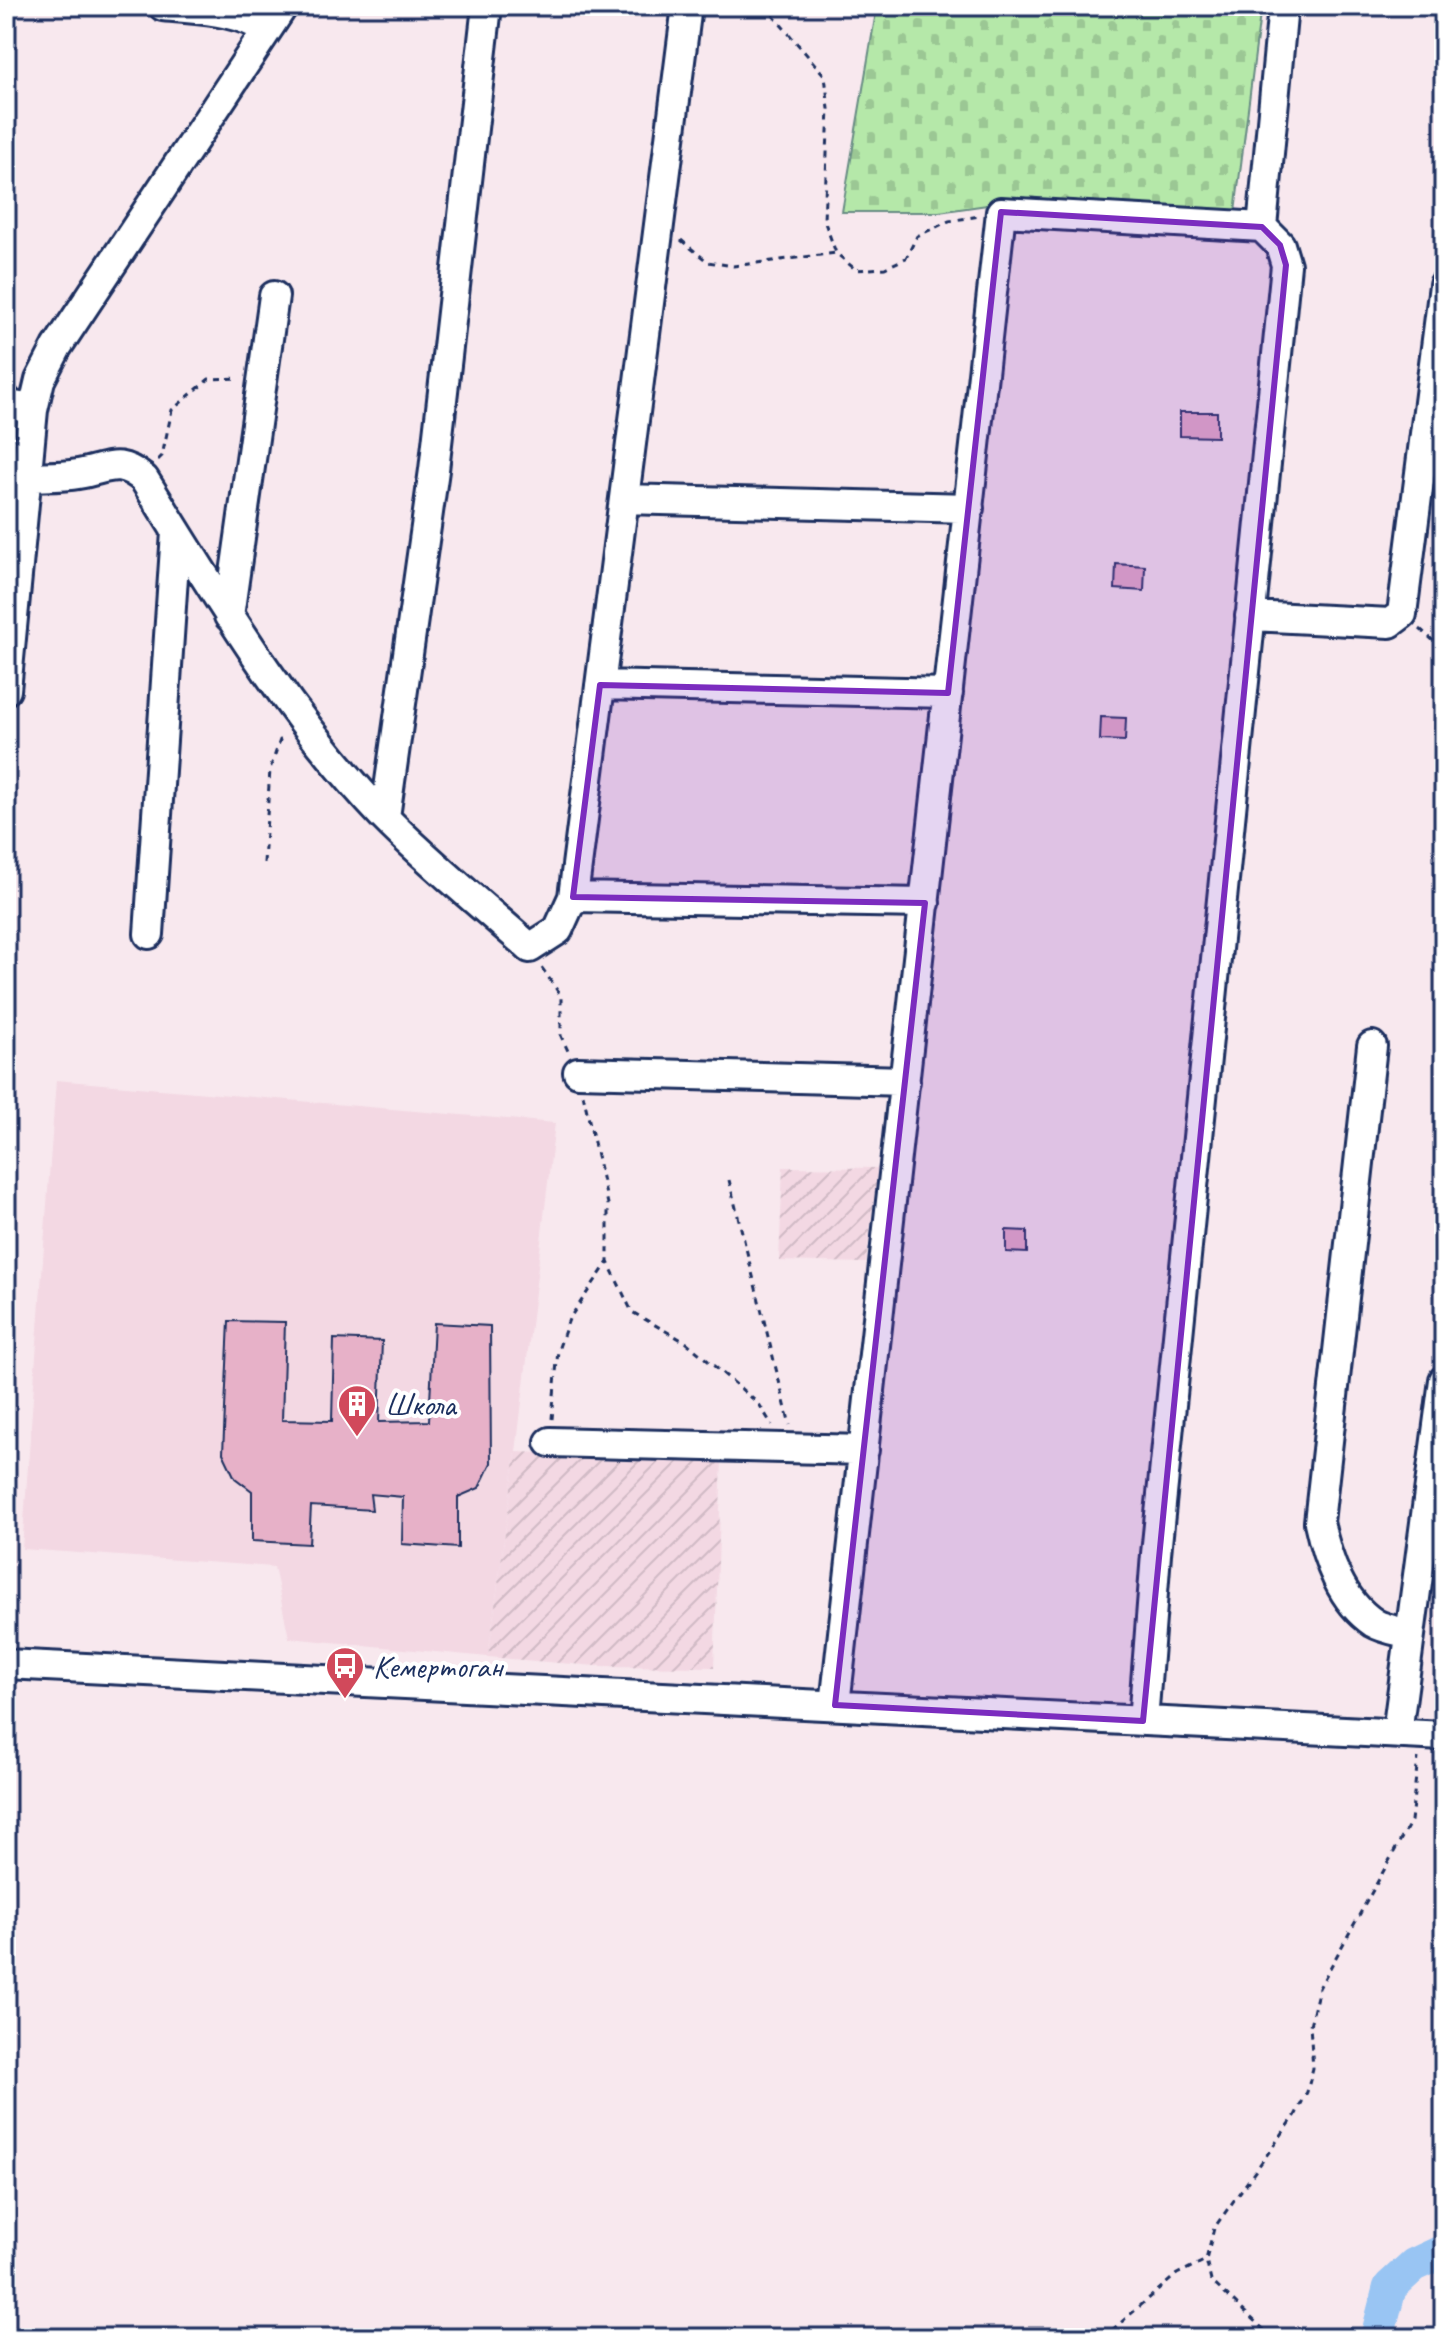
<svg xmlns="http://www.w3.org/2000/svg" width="1450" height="2344" viewBox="0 0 1450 2344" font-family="Caveat,sans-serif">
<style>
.built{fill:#f3d8e3}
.industrial{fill:url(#industrial-furrows)}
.cemetery{fill:url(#cemetery-stones);stroke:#688c84;stroke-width:2}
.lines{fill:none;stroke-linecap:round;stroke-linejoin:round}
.river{stroke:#99c5f3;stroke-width:34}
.building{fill:#e7b1c8;stroke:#1b2f5e;stroke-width:2}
.minor-casing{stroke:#1b2f5e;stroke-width:34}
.path{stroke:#1b2f5e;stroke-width:3;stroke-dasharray:6 6;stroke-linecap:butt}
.minor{stroke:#fff;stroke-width:28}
.marked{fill:#7b2cbf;fill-opacity:0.2;stroke:#7b2cbf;stroke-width:6;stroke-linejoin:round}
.labels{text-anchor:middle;stroke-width:8;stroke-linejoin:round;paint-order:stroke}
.poi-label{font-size:32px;fill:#1b2f5e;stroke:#fff;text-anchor:start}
</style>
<defs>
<pattern id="industrial-furrows" width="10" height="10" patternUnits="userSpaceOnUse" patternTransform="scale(2)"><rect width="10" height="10" fill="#f3d8e3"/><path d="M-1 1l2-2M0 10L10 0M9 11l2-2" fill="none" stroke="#d0bac5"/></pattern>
<pattern id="cemetery-stones" width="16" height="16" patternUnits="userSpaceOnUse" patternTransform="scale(2)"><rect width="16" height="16" fill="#b5e8a9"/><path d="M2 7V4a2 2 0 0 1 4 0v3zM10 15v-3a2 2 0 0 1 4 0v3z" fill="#9bc794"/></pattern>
</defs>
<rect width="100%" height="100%" fill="#f8e8ee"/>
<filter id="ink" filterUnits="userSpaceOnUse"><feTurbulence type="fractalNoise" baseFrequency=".0125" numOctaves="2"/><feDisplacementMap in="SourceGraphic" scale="16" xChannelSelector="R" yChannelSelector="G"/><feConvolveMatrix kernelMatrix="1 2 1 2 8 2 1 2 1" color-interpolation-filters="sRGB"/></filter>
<g filter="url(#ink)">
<path class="built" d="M56 1080 555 1123 516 1452 488 1657 289 1638 274 1567 22 1549Z"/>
<path class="industrial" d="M783 1167 878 1168 866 1263 779 1261Z
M516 1452 722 1459 714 1667 596 1666 488 1657Z"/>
<path class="cemetery" d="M877 6H1261L1234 220 994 204 939 212H842Z"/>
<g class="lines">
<path class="river" d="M1377 2338 1390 2287 1414 2265 1444 2251"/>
</g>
<path class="building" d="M1180 412H1217V437L1180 436Z
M1116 564 1145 566 1144 591 1115 589Z
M1101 717 1126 718 1125 741 1100 740Z
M1006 1230 1027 1231V1253L1006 1252Z
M229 1321 285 1322 282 1420 332 1421 334 1339 382 1341 379 1422 429 1421 434 1323 490 1326 491 1463 479 1488 458 1497V1548L402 1544 403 1497 370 1494 372 1510 311 1506 309 1544 252 1541V1491L235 1478 223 1453Z"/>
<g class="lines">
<defs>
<path id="minor" d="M163 6C199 10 236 9 267 30
M6 400 10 405 33 410
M27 477C43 476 62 477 78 474 109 469 117 457 144 479 217 596 288 717 384 817 429 863 482 905 530 948L558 930 573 897 687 6
M624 499 969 508
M229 616 274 296
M1250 616 1390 623 1402 614 1444 285
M600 685 948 693
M6 690 33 410 40 380 57 347 283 6
M385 817 434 470 487 6
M573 897 925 903
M149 934 176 532
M1372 1046 1319 1522C1327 1559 1341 1601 1374 1623 1384 1629 1399 1631 1410 1634
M578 1072 905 1081
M550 1442 864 1450
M6 1664 1444 1736
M835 1705 1001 212 1262 227
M1143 1721 1156 1554 1286 265 1280 245 1262 227 1283 6
M1397 1733 1444 1380"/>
</defs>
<use href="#minor" class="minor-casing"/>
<path class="path" d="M765 6 825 76 829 109 824 220 836 253 856 270 885 268 906 258 917 236 949 221 979 216
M681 240 708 262 733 266 836 253
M158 460 162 456 172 410 209 379 240 378
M1420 629 1444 650
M264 863 270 769 280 740 286 737
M542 968 561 996V1036L569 1053
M583 1094 608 1204V1262L632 1312 687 1343 759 1404 772 1425
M729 1180 790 1425
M552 1419 558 1350 569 1319 608 1262
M1103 2338 1177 2274 1206 2260
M1273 2338 1211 2281 1206 2260 1214 2228 1295 2116 1307 2092 1313 2068 1310 2025 1319 1988 1411 1821 1418 1758"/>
<use href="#minor" class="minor"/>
</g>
</g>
<path class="marked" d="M1001 212 1262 227 1280 245 1286 265 1143 1721 835 1705 925 903 573 897 600 685 948 693Z"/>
<defs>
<symbol id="building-pin" viewBox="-11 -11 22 30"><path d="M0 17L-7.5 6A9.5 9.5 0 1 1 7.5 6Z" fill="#d1495b" stroke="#fff"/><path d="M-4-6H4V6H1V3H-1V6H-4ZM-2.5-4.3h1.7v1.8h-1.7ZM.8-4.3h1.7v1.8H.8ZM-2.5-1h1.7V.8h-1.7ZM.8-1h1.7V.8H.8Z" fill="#fff"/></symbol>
<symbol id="bus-pin" viewBox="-11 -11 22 30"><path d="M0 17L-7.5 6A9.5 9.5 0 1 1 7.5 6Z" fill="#d1495b" stroke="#fff"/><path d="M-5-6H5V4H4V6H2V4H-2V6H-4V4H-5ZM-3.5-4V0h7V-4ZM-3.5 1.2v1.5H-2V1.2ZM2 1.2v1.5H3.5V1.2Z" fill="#fff"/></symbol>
</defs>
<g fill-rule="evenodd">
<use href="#building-pin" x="335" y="1382" width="44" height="60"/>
<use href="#bus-pin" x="323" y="1644" width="44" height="60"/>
</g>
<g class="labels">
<g class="poi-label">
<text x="385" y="1415">Школа</text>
<text x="373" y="1677">Кемертоган</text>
</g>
</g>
<rect width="1450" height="2344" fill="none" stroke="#fff" stroke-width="32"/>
<rect x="16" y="16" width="1418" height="2312" fill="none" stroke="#1b2f5e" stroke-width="3" filter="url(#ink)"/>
</svg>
